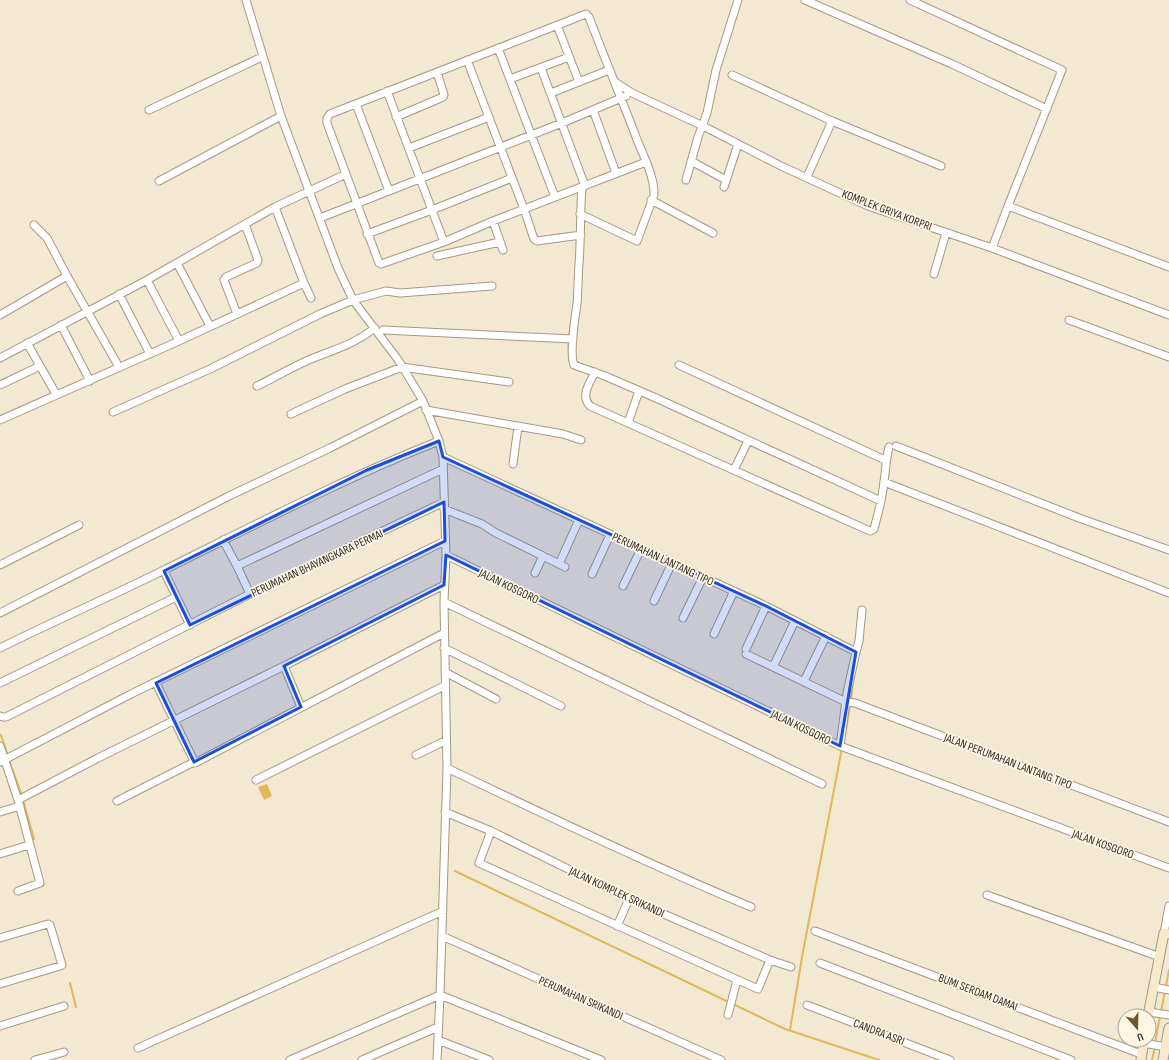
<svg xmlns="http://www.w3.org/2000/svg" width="1169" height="1060" viewBox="0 0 1169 1060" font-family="'Sofia Sans Condensed',sans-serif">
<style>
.water{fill:#e3b858}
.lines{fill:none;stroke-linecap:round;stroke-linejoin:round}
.stream{stroke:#e3b858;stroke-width:2}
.street-casing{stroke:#a39984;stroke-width:9}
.secondary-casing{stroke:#a39984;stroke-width:11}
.street{stroke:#fff;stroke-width:7}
.secondary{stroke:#f7e9ca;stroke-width:9}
.marked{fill:#1d4ed8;fill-opacity:0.2;stroke:#1d4ed8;stroke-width:3;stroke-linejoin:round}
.labels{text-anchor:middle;stroke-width:3.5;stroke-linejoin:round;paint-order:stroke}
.street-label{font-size:12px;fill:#332e26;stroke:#fef6e4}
</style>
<rect width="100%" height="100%" fill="#f3e8d2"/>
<path class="water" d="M267 784 272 796 264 800 258 787Z"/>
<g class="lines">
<path class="stream" d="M851 701 853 681
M1 735 8 756
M845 736 850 705
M9 760 22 796
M23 800 34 839
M455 871 785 1029 879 1060
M70 983 76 1007
M1161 1012 1169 970
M790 1030 802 957 842 748
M1155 1043 1160 1016
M1152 1060 1155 1047"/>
<defs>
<path id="street" d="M246 0 281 116 338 268 353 300 399 361 423 401 439 441 443 457 446 555 444 602 447 768 440 995 290 1060
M805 0 952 64 1047 109
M910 0 1062 70 1008 206 992 248
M557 25 579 82
M498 48 555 197
M467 60 524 209 534 239 537 241 581 235
M541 68 585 186
M732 75 832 121 941 166
M510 79 569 57
M615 82 632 93 703 126 781 166 868 206 992 248 1169 315
M387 91 444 242
M551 93 609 70
M356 104 389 191
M149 110 262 57
M593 110 616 173
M396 117 443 97 444 95 437 72
M409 148 489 117
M691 161 726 180
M807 177 832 121
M686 180 698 137 707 113 716 70 738 0
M159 181 281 116
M582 187C580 213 581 238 579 264 578 277 578 291 577 304 575 318 569 353 574 365L605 376 656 398 881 501
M724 187 738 144
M651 200 713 233
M1008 206 1169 267
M580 214 637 241 654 195C655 177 642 153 636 137 621 97 604 57 589 17L586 14 330 114 327 118V123L379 263 381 264 444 242 493 221 646 162
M320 218 562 123 626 96
M493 221 503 250
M34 225 47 238 67 276
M367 234 432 210 512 178
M437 256 500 242
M177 263 210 326
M934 274 946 233
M147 280 179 341
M304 283 275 207 346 174
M119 294 150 354
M237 314 224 280 226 277 257 263 258 260 245 224
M0 315 67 276 119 367
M1069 320 1169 357
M61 325 90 381
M383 330 573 339
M27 343 56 394
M0 358 147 280 275 207
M679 365 885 460
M595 372C590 382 580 396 590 406L870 531 874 529C878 513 883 497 884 481 886 469 886 458 889 447
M0 385 40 366
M257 386C276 377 295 365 316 357 339 348 354 344 375 328
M426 410 563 434 581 440
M113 412 210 369 320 314 353 300 386 291 400 293 492 286
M291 414 345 389 402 367 509 382
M0 420 179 341 304 283 311 298
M628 423 639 391
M896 446 1079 518 1169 550
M443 457 766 606 856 652 847 693 840 746
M513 464 518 426
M734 470 748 441
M884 482 1169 593
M444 509 482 524 496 533 543 556 535 573
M223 540 237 566
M446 555 840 746 1169 868
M547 558 565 567
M559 564 579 520
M0 565 79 525
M164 571 190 625
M592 574 610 535
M623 586 641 549
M250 594 237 566 443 469
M654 601 672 563
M444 602 822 784
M0 613 229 496 330 448 423 401
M683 618 703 577
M714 634 734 591
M0 648C54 621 110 597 164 570 255 525 345 478 439 441
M444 648 561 706
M746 649 766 606
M856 652 859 641 862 610
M746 654 846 702 855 703 1169 822
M773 667 795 621
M445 672 496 699
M804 681 826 636
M0 683 176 597
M156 683 195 763 444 633
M301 707 284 666 444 585
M0 716 3 717H6L250 594 444 502
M0 746 18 800
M416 755 445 741
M0 762 131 694 445 541
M447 768C547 816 648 864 751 907
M256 780 446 685
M117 801 194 762
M0 812 20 806
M445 812 491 831 629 899 770 960 791 967
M491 831 479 863 758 989 770 960
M0 854 29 845
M18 891 40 883 18 800 98 758 284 666
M987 895 1160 957
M617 926 629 899
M815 931 1141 1054
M1164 933 1169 906
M442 936 721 1060
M0 938 48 924 50 925 62 965 60 966 0 984
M820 963 1071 1060
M1154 987 1169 990
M807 1005 950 1060
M1149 1012 1169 1015
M728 1015 737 980
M0 1026 64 1006
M438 1040 489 1060
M1143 1043 1166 1047
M138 1048 443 911
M35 1060 64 1052
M362 1060 438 1027
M437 1060 440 995 601 1060"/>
<path id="secondary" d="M1148 1016 1164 933 1169 934
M1141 1060 1144 1040
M1163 1060 1169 1028"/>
</defs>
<use href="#street" class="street-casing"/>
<use href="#secondary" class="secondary-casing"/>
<use href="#street" class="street"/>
<use href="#secondary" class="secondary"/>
</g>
<path class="marked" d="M439 441 443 457 766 606 856 652 840 746 446 555 444 585 284 666 301 707 194 762 156 683 445 541 444 502 190 625 164 571 367 470Z"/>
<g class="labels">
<g class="street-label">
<text transform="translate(887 210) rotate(21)" y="4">KOMPLEK GRIYA KORPRI</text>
<text transform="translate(663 559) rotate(25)" y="4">PERUMAHAN LANTANG TIPO</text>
<text transform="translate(317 563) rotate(-25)" y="4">PERUMAHAN BHAYANGKARA PERMAI</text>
<text transform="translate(509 586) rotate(26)" y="4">JALAN KOSGORO</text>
<text transform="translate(801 727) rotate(26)" y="4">JALAN KOSGORO</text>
<text transform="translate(1008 761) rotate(21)" y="4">JALAN PERUMAHAN LANTANG TIPO</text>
<text transform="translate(1103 844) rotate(20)" y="4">JALAN KOSGORO</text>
<text transform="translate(617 892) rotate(25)" y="4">JALAN KOMPLEK SRIKANDI</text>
<text transform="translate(978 992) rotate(21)" y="4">BUMI SERDAM DAMAI</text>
<text transform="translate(581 998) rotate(24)" y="4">PERUMAHAN SRIKANDI</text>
<text transform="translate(879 1032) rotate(21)" y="4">CANDRA ASRI</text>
</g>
</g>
<g transform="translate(1137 1028) rotate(160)"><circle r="19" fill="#fef6e4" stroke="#ada698"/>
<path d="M0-3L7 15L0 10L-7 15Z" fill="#6f5929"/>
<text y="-6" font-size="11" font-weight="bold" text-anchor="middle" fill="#332e26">U</text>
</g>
</svg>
